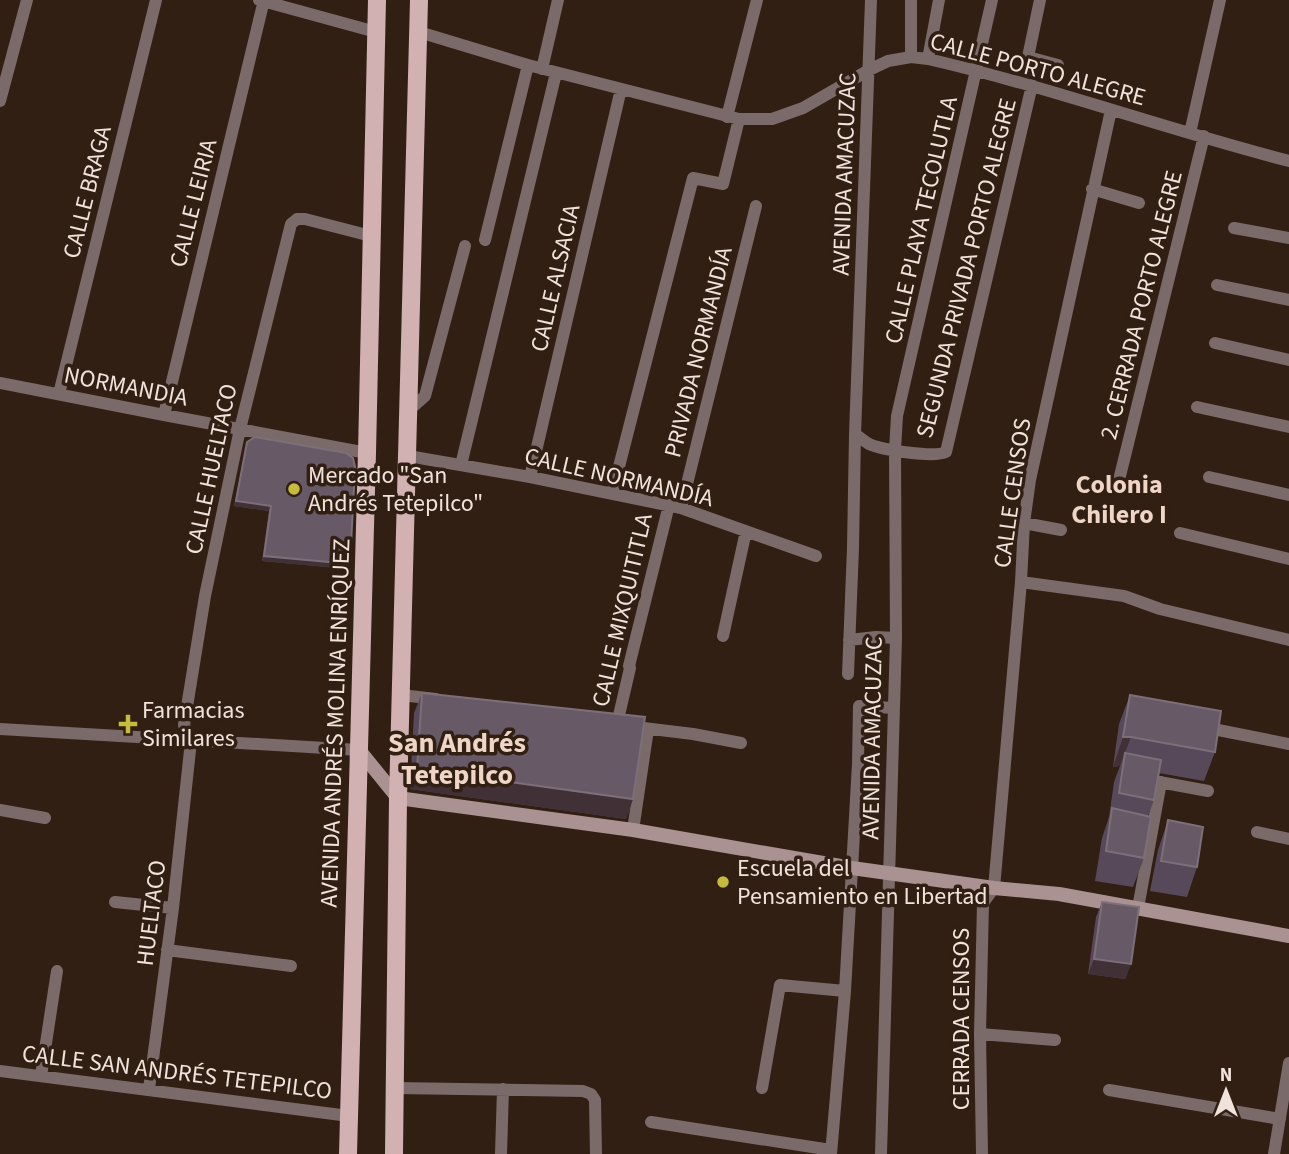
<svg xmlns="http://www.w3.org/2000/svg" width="1289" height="1154" viewBox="0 0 1289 1154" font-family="'Source Sans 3',sans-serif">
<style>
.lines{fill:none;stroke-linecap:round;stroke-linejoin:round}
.street{stroke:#7a6a6a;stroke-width:12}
.secondary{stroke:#ab9292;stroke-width:14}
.primary{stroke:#d1b1b1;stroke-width:18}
.wall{fill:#574959}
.shaded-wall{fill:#413137}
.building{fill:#685967;stroke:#7d6f79;stroke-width:2}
.poi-dot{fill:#c6bb3c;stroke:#311f13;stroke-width:2.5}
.labels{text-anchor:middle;stroke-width:7;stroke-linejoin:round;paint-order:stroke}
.street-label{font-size:24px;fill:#f0e3db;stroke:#311f13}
.poi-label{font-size:24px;fill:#f0e3db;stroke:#311f13;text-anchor:start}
.neighbourhood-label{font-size:26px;font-weight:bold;fill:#eed5c6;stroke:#311f13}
.quarter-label{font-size:28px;font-weight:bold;fill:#eed5c6;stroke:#311f13}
</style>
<rect width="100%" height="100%" fill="#311f13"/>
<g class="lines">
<path class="street" d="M259 0 376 32
M1040 0 1028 57 1058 65
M419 32 528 65 739 119H772L803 108 869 70 888 61 911 57 928 59C1050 87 1168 130 1289 161
M911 57V0
M928 59 939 0
M542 69 558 0
M0 101 27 0
M727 117 757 0
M1190 133 1220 0
M1092 189 1139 203
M1234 228 1289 238
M485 240 528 65
M1217 285 1289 300
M1215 343 1289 360
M0 383 164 415 367 453
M59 394 156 0
M1197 407 1289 427
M408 411 425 396 465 246
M164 415 264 0
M855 434C859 437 864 441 869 444 882 450 934 458 946 452L1032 85
M408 456 530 477 681 508 816 556
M461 465 556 73
M530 477 621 89
M1209 477 1289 495
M1118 484 1204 136
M612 494 693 178 723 184 739 119
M681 508 756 206
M1024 523 1061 530
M1180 533 1289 559
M1021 582 1124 596 1160 609 1289 640
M723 636 746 531
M849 640 876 637 896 638
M848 674 853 548 855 434 871 0
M401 695 436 699
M617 724 630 668 629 666 669 505
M627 726 693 734 741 743
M1203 727 1289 744
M0 729 359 750
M1154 781 1208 791
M0 810 45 818
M633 830 648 729
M1257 832 1289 839
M115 902 173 908
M1138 908 1161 782
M167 950 291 966
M980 1034 1055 1040
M0 1071 349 1116
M41 1076 57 971
M396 1088 583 1091 591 1094 595 1100 596 1154
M762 1088 780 985 845 991
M149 1089 173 908 191 741 184 725 205 596 240 429 291 224 297 219H305L371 236
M1109 1090 1280 1119
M651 1122 831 1150
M501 1154 503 1089
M831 1154 845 991 858 764 859 706 894 708
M881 1154 896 638 895 450 897 416 992 0
M982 1154 980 1034 983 903 994 888 1021 582 1024 523 1030 480 1111 110
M1274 1154 1289 1063"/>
<path class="secondary" d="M359 750 398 798 633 830 852 868 994 888 1059 894 1289 936"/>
<path class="primary" d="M348 1154 367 453 377 0
M394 1154 398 798 419 0"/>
</g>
<path class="wall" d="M247 442 350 564 348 569 262 561 269 511 234 506Z
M422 693 633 799 626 819 410 789 414 713Z
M1130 695 1215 752 1204 781 1159 773 1154 800 1148 816 1144 858 1133 887 1095 881 1102 838 1109 817 1114 782 1120 766 1113 767 1119 724Z
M1168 820 1197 867 1187 897 1150 891 1158 850Z
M1102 902 1131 964 1125 979 1088 974 1096 917Z"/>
<path class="shaded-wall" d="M236 501 271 506 269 511 234 506Z
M264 556 350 564 348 569 262 561Z
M1123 737H1131L1120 766 1113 767Z
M417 769 633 799 626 819 410 789Z
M1094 959 1131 964 1125 979 1088 974Z"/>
<path class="building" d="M255 437 346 453 353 458 355 467 350 564 264 556 271 506 236 501 247 442Z
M422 693 645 717 633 799 417 769Z
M1130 695 1221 711 1215 752 1131 737H1123Z
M1125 753 1161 760 1154 800 1119 793Z
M1112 808 1151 817 1144 858 1106 851Z
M1168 820 1203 827 1197 867 1161 861Z
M1102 902 1139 907 1131 964 1094 959Z"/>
<g class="poi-dot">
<circle cx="294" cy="489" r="7"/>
<path d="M124.5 713.5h7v7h7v7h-7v7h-7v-7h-7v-7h7z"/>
<circle cx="723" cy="882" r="7"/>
</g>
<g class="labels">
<g class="street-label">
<text transform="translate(1038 69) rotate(15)" y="8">CALLE PORTO ALEGRE</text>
<text transform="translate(844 174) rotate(-88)" y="8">AVENIDA AMACUZAC</text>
<text transform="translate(87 192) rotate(-76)" y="8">CALLE BRAGA</text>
<text transform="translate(193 203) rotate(-76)" y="8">CALLE LEIRIA</text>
<text transform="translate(921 220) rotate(-77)" y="8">CALLE PLAYA TECOLUTLA</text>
<text transform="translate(966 268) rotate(-76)" y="8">SEGUNDA PRIVADA PORTO ALEGRE</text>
<text transform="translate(555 278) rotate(-77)" y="8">CALLE ALSACIA</text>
<text transform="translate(1141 305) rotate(-76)" y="8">2. CERRADA PORTO ALEGRE</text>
<text transform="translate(698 352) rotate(-76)" y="8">PRIVADA NORMANDÍA</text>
<text transform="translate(126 386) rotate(11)" y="8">NORMANDIA</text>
<text transform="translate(211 469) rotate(-78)" y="8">CALLE HUELTACO</text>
<text transform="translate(619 477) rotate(13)" y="8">CALLE NORMANDÍA</text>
<text transform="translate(1012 493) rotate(-82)" y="8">CALLE CENSOS</text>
<text transform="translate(622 610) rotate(-77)" y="8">CALLE MIXQUITITLA</text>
<text transform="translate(335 723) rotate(-88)" y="8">AVENIDA ANDRÉS MOLINA ENRÍQUEZ</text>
<text transform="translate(872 738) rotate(-89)" y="8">AVENIDA AMACUZAC</text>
<text transform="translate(151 913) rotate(-83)" y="8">HUELTACO</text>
<text transform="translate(961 1019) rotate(-90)" y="8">CERRADA CENSOS</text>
<text transform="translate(177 1072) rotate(7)" y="8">CALLE SAN ANDRÉS TETEPILCO</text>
</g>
<g class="poi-label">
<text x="308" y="483">Mercado "San<tspan x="308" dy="28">Andrés Tetepilco"</tspan></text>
<text x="142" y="718">Farmacias<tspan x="142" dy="28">Similares</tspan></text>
<text x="737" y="876">Escuela del<tspan x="737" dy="28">Pensamiento en Libertad</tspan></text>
</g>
<g class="neighbourhood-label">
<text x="1119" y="493">Colonia<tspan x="1119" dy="30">Chilero I</tspan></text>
</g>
<g class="quarter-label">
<text x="457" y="752">San Andrés<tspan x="457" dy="32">Tetepilco</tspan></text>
</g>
</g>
<g transform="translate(1226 1091)" stroke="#311f13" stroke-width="5" paint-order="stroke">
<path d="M0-5L12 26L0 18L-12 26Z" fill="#f0e3db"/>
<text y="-10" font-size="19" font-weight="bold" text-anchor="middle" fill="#f0e3db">N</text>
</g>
</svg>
